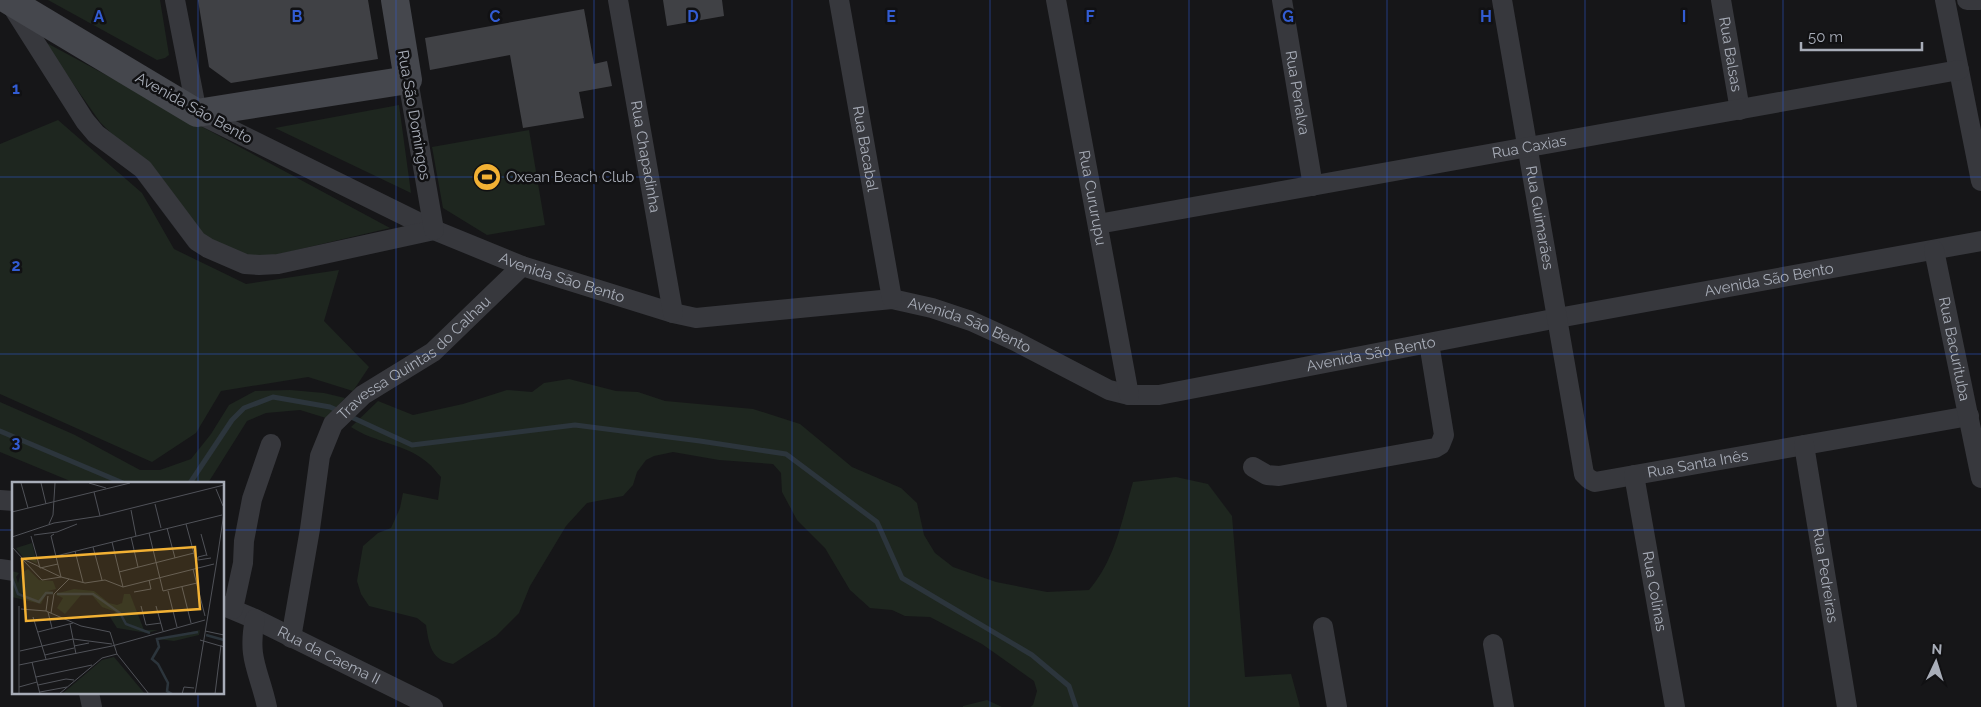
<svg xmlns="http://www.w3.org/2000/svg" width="1981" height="707" viewBox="0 0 1981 707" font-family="Raleway,sans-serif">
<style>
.green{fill:#1e261f}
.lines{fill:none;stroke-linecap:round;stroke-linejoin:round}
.stream{stroke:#2c353c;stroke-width:5}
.building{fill:#404145}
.street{stroke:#37383d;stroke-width:20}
.secondary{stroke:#45474d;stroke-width:28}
.grid{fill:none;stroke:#325cd3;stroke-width:1;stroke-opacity:0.55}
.labels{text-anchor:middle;stroke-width:5;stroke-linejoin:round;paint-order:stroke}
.street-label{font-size:15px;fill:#a8adb8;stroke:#111113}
.poi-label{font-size:15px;fill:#a8adb8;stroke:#111113;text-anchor:start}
.inset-river{fill:none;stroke:#2c353c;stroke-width:2.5}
.inset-road{fill:none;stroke:#505258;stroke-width:1}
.view{fill:#f2b134;fill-opacity:0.15;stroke:#f2b134;stroke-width:2.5}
.inset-edge{fill:none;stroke:#a8adb8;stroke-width:2.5}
.grid-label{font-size:16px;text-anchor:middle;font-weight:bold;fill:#325cd3;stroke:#111113;stroke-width:5;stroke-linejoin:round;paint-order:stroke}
</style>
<rect width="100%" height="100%" fill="#161618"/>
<path class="green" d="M48 0H160L169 55 165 58 157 60Z
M43 41 390 228 258 259 204 237 116 138 100 122Z
M399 105 411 193 275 128Z
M58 120 142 193 174 249 246 284 339 270 324 321 369 367 353 391 308 377 221 391 196 433 152 462 0 394V144Z
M529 130 545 225 487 235 443 208 432 147Z
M569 379 616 391 638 392 665 401 753 409 800 424 852 467 901 488 917 503 924 535 935 553 953 567 996 582 1047 592 1089 590C1115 560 1122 520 1133 482L1176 477 1208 484 1232 516 1245 677 1291 674 1300 707H1030L1033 705 1037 691 1034 681 982 644 930 617 905 616 892 610 870 608 850 590 825 548 797 520 782 492 781 473 773 464 719 460 673 452 654 456 646 460 637 472 633 485 623 496 587 503 566 526 530 586 519 613 496 636 453 664C431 660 429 645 426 625L417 618 369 606 361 594 357 581 363 546 378 533 391 528 400 508 403 493 438 500 441 477C437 473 433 467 428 463 407 444 375 443 351 427L378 401 413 415 463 404 507 390 532 392 544 383Z
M290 390 324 393 345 398 326 418 300 410 266 413 247 421 208 483H75L0 452V402L75 435 140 470H160L191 459 211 434 229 405 255 391Z
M987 700 1002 707H963V706Z"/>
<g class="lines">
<path class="stream" d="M349 416 412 445 575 425 700 441 786 454 877 522 902 578 1032 655 1069 686 1076 707
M0 431 123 483
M190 483 232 420 244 408 273 397 330 407 339 411"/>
</g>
<path class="building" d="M198 0H368L378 59 231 83 209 67Z
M663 0H722L724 16 667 26Z
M584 9 594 64 607 61 612 86 579 92 584 118 523 128 510 55 430 70 425 38Z"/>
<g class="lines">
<g class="street">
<path id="s1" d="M175 0 197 113 434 230 522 266 673 313 696 318 892 299 932 308 971 321 1015 341 1109 390 1129 395H1159L1558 318 1981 241"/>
<path id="s2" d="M618 0 673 313"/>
<path id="s3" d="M839 0 892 299"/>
<path id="s4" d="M1056 0 1129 395"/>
<path id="s5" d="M1282 0 1313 186"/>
<path id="s6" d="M1502 0 1584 474 1589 479 1595 482 1969 416"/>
<path id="s7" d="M1721 0 1740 110"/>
<path d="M1945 0 1981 181"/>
<path d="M1967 0H1979"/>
<path d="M10 3 85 121 96 134 143 169 197 241 208 248 245 264 259 265 278 264 434 230"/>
<path d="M408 80 434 230"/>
<path id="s8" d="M1098 224 1959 70"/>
<path id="s9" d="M1934 250 1981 478"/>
<path id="s10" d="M1804 445 1847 707"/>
<path d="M1253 467 1267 475 1279 476 1435 448 1440 445 1444 435 1429 343"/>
<path id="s11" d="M1634 475 1675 707"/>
<path d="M0 500 14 501"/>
<path d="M0 569 14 571"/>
<path id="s12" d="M224 606 255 619 433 707"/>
<path d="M233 609 243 563 244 541 252 499 271 444"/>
<path d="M255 619C247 659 259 670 267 707"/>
<path d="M1323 627 1337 707"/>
<path id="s13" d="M291 638 310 529 320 456 333 424 363 395 433 352 522 266"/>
<path d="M1493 644 1504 707"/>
<path d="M89 693 92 707"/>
</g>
<path class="secondary" d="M8 0 197 113 408 80 395 0"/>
</g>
<path class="grid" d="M198 0V483M396 0V707M594 0V707M792 0V707M990 0V707M1189 0V707M1387 0V707M1585 0V707M1783 0V707M0 177H1981M0 354H1981M0 530H14M224 530H1981M198 693V707"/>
<defs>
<symbol id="stadium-disc" viewBox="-11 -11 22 22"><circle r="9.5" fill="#f2b134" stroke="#111113"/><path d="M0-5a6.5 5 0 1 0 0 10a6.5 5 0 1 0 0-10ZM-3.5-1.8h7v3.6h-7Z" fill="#111"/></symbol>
</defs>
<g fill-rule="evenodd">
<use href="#stadium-disc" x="471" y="161" width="32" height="32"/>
</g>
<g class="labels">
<g class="street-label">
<text dy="5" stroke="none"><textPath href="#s7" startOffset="55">Rua Balsas</textPath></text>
<text dy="5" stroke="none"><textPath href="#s5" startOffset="94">Rua Penalva</textPath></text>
<text transform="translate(194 108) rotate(29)" y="5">Avenida São Bento</text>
<text transform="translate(414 115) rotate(80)" y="5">Rua São Domingos</text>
<text dy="5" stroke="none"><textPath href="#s8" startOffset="438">Rua Caxias</textPath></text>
<text dy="5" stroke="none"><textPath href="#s3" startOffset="151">Rua Bacabal</textPath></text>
<text dy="5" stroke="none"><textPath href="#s2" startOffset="159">Rua Chapadinha</textPath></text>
<text dy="5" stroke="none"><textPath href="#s4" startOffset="201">Rua Cururupu</textPath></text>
<text dy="5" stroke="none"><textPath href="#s6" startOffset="221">Rua Guimarães</textPath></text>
<text dy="5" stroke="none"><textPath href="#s1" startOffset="516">Avenida São Bento</textPath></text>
<text dy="5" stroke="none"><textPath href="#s1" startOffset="1761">Avenida São Bento</textPath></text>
<text dy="5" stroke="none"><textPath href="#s1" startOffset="935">Avenida São Bento</textPath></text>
<text dy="5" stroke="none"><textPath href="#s9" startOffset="101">Rua Bacurituba</textPath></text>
<text dy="5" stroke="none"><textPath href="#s1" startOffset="1356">Avenida São Bento</textPath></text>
<text dy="5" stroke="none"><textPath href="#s13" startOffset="324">Travessa Quintas do Calhau</textPath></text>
<text dy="5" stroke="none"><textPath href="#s6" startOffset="599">Rua Santa Inês</textPath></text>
<text dy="5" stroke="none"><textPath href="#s10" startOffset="132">Rua Pedreiras</textPath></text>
<text dy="5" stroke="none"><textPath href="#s11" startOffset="118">Rua Colinas</textPath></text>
<text dy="5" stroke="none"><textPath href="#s12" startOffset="116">Rua da Caema II</textPath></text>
</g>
<g class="poi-label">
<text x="506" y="182">Oxean Beach Club</text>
</g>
</g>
<g transform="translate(12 482)">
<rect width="212" height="212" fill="#161618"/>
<path d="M20 61 25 81H24L11 75 4 66ZM16 87 27 98 41 99 44 107 36 109 42 110 34 112 29 122 0 115V89L7 91 4 95 6 101 9 91ZM62 107 82 109 97 121 105 123 110 121 112 112H118L132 148H146L135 151 105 146 98 135 104 130 90 125 80 113H69L53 132 45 126 51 116 43 112ZM188 148 187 153 162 159 146 157ZM102 175 133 212H50L90 178Z" fill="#1e261f"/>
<path class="inset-river" d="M0 96 6 112 27 120 34 111H41M45 112H81L108 131 114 142 138 151M194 153 212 158M160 212 155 209 156 201 146 182 140 177 147 165 145 157 186 150"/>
<path class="inset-road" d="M9 1 16 26M29 1 34 22M77 1 94 6M204 7 211 24M82 10 88 34M143 22 149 46M119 28 124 54M0 30 118 1M37 42 41 33 43 1M174 42 186 86M155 46 163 76M137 51 151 109 185 101M42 52 39 54 49 95M189 52 195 74M22 53 45 50 65 42M19 54 28 86M0 55 42 41 88 34 212 3M119 55 126 85M100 60 111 105M0 65 11 77 49 95 73 101 93 98 111 105 202 82M81 65 90 98M63 69 71 100M194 73 186 75V78L199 76M44 74 210 33M11 78 30 98 49 95M204 84 212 31M28 86 46 82M181 87 193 134M107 90 182 71M170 105 179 141M156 109 165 145M122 110 139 107 137 98M129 124 134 143 149 141M144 124 151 149M9 127 34 129 69 144 98 150 105 172 137 212M34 129 36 114M36 130 40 146M39 131 42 112 57 97M21 135 34 177M58 142 64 172M193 149 212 153M26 150 61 141M188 158 212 165M62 164 77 161M8 169 61 157 100 162M33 173 62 166M20 180 28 212M7 183 100 164 193 138M24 195 80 183M26 203 54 197 62 198M7 205 25 200M28 210 55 205M7 212V124M47 212 90 176 105 172M170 212 172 205 182 206M183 212 204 84M203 212 209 163"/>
<path class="view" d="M183 65 188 127 14 139 10 77Z"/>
<rect width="212" height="212" class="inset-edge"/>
</g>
<g class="grid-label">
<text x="99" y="22">A</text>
<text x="297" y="22">B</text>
<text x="495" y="22">C</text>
<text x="693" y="22">D</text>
<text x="891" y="22">E</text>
<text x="1090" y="22">F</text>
<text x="1288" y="22">G</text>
<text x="1486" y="22">H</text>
<text x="1684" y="22">I</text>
<text x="16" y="94">1</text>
<text x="16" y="271">2</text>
<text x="16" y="448">3</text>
</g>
<g transform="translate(1936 662) rotate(4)" stroke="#111113" stroke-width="4" paint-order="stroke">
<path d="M0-4L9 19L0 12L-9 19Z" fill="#a8adb8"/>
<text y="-8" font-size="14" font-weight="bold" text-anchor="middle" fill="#a8adb8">N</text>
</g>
<path d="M1801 42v8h121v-8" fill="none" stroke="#a8adb8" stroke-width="2.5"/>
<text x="1808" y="42" font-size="15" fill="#a8adb8" stroke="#111113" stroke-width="4" paint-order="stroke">50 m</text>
</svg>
